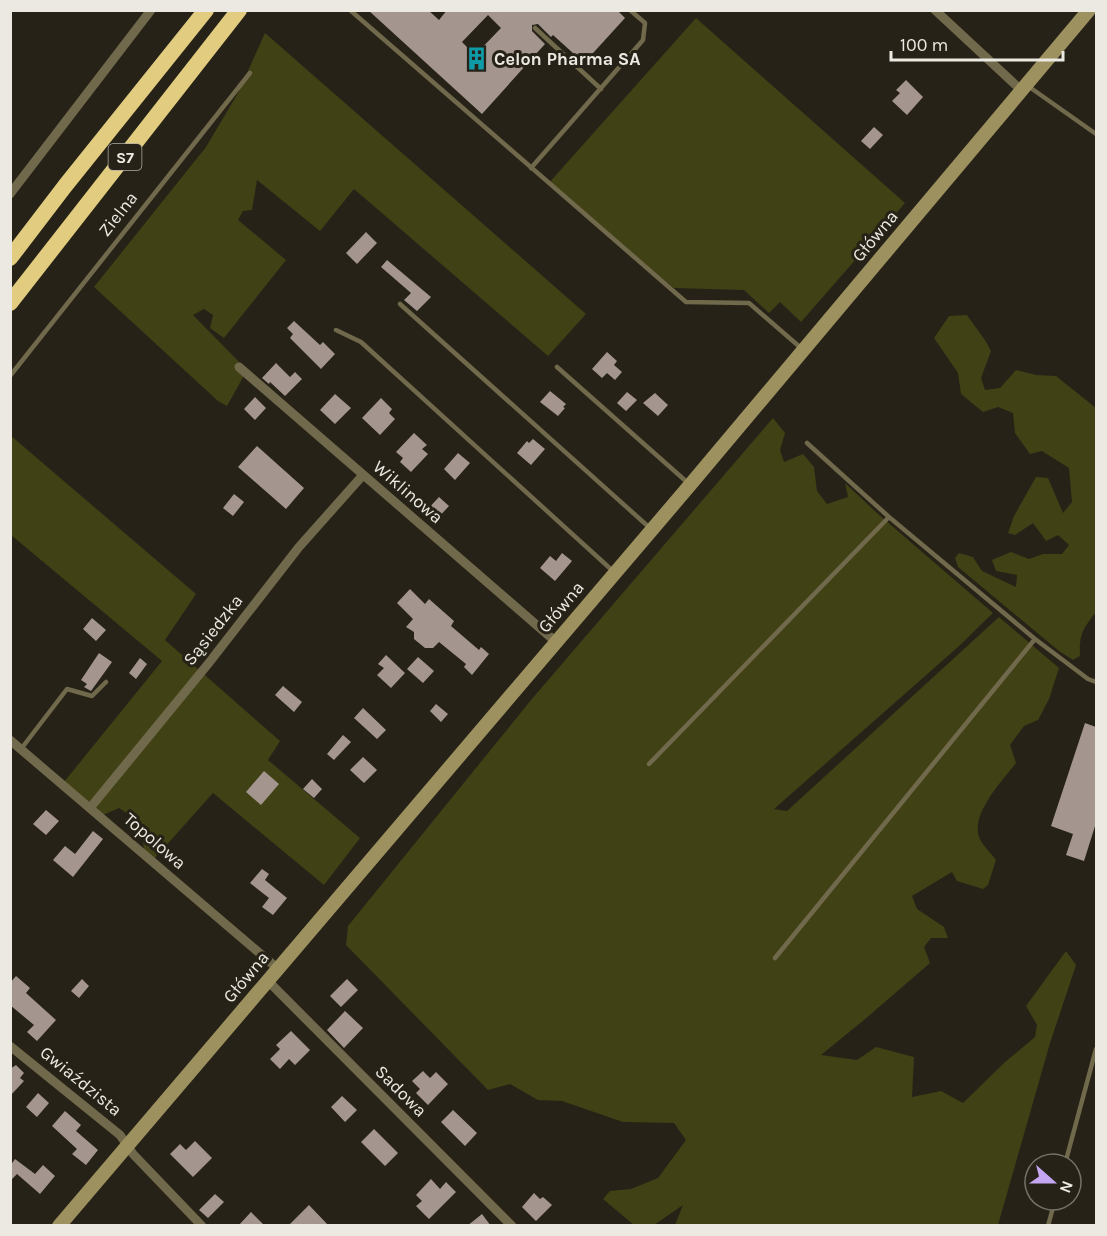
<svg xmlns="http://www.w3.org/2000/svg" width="1107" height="1236" viewBox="0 0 1107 1236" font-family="Karla,sans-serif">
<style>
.green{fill:#404115}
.building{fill:#a4968f;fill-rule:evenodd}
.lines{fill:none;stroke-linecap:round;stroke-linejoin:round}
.service{stroke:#71694b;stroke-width:4.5}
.minor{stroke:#71694b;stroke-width:9}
.secondary{stroke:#9e9160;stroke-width:14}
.motorway{stroke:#e1cc7f;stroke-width:16}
.labels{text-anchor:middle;stroke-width:6;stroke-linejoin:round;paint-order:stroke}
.shield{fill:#262217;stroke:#b0ada5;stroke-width:1.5}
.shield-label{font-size:16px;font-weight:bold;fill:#ebe9e2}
.poi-label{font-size:18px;font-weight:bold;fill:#ebe9e2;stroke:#262217;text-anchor:start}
.street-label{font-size:18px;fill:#ebe9e2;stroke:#262217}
</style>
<rect width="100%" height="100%" fill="#262217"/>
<path class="green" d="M696 18 905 203 801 322 780 302 769 313 744 290 674 288 548 184Z
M265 33 586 314 548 356 354 189 320 231 257 180 252 210 243 211 238 220 286 260 224 338 210 328 213 315 204 309 193 315 247 370 227 406 218 401 94 287 206 147 238 93Z
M967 315C975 327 985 338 991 351L981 378 985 390 1000 388 1016 370 1036 375 1056 376 1096 408V612C1083 629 1079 634 1080 656L1073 660 1059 651 958 567 955 558 959 553 973 557 982 571 1016 587 1017 575 996 571 992 560 1011 552 1029 559 1043 554H1062L1069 545 1058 535 1046 541 1033 523 1015 535 1008 533 1014 516 1036 477 1048 478 1063 513 1072 502 1069 468 1042 451 1030 454 1015 433 1013 413 998 407 983 412 961 394 958 373 934 338 949 316Z
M773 418 785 433 780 450 784 462 803 454 814 467 817 491 827 504 848 497 845 483 878 514 993 613 958 647 774 809 787 811 999 617 1059 668 1049 699 1038 720 1024 726 1010 745 1016 763C1003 780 971 813 979 837 982 845 991 853 996 860L988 885 983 889 957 881 952 872 912 896 917 909 944 927 948 938H931L924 947 930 963 864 1020 821 1055 857 1060 876 1047 914 1057 912 1097 941 1091 963 1103 1004 1063 1035 1037 1037 1025 1026 1006 1066 951 1076 965 1050 1043 998 1225H675L683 1205 654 1225H634L603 1199 610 1191 631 1189 658 1178 686 1140 674 1123 623 1122 562 1101 538 1100 510 1084 488 1090 346 945 348 926 531 700Z
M10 435 196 594 165 640 280 741 268 760 360 838 324 885 213 793 154 859 144 850 141 823 119 808 103 815 64 782 162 661 11 535Z"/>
<path class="building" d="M368 10H428L439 20 447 10H617L625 18 584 63 553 35 551 37 538 24 532 25V31L545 44 482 114ZM488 15 501 28 475 55 462 42Z
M906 80 923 97 907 115 892 101 900 93 896 90Z
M874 127 883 135 870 149 861 141Z
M366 232 377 243 357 264 346 253Z
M387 260 431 297 417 311 404 300 411 293 381 267Z
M294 321 320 345 323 342 335 354 321 369 290 338 293 334 287 328Z
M607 352 617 361 614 365 622 372 615 380 607 373 602 378 592 369Z
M276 363 290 377 295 372 302 379 285 396 270 382 269 384 262 378Z
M550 391 566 404 563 407 565 408 558 416 540 402Z
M627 392 637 400 626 411 617 403Z
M655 393 668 405 658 416 643 403Z
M335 394 351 408 335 424 320 410Z
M255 397 266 408 255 420 244 409Z
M381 398 392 409 389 413 395 419 380 435 362 418Z
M414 433 427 445 422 449 428 454 411 472 400 462 403 458 396 452Z
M533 439 545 449 531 465 517 453 527 441 529 443Z
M257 446 304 488 286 509 238 467Z
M458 453 470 463 455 480 444 469Z
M234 494 244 502 233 516 223 508Z
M439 497 449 506 436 520 426 511Z
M562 553 572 561 555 581 540 568 550 556 556 561Z
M410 589 425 604 429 599 454 621 451 626 479 650 481 647 489 654 472 675 464 667 466 664 439 642 433 648H425L414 639V632L406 627 413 619 397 603Z
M92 618 106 630 96 641 83 629Z
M99 653 112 662 91 691 84 687 87 684 81 680Z
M386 655 405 673 391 688 377 675 384 668 378 664Z
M418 657 434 671 423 683 407 669Z
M140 658 147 664 136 679 129 673Z
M283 686 302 702 294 712 275 695Z
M436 704 448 714 441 722 430 711Z
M363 708 386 730 377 739 354 718Z
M1085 723 1096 727V823L1084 861 1066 855 1073 834 1051 826Z
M343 735 351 742 334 760 327 754Z
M363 757 377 770 364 783 350 770Z
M264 771 279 784 261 805 246 792Z
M312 779 322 789 314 798 303 789Z
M46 810 59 821 46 835 33 824Z
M93 831 103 839 73 877 53 860 65 846 75 854Z
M262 869 269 874 265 880 287 898 273 915 262 907 269 898 250 883Z
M16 976 30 988 26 993 56 1020 37 1041 27 1032 34 1025 10 1005V983Z
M82 979 89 986 79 998 71 991Z
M347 979 358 990 341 1007 330 996Z
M345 1011 363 1028 344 1048 327 1030Z
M291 1031 310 1050 295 1065 289 1059 280 1069 270 1059 280 1049 276 1045Z
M16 1065 24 1073 20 1078 24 1081 10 1096V1069Z
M423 1071 430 1078 436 1072 448 1084 428 1105 416 1093 420 1089 412 1081Z
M38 1093 49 1103 37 1117 26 1107Z
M342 1096 357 1110 345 1122 331 1107Z
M453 1110 477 1133 465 1146 441 1122Z
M65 1111 81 1125 76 1131 98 1150 86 1165 72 1154 77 1149 52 1126Z
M374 1129 398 1153 385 1166 361 1142Z
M195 1141 212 1158 193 1177 170 1154 180 1144 186 1150Z
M15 1159 35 1174 43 1165 55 1176 40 1194 17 1174 10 1181V1166Z
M431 1179 440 1189 446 1182 456 1192 429 1219 416 1206 422 1201 416 1195Z
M534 1193 540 1199 543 1197 552 1205 536 1221 522 1207Z
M215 1194 224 1202 208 1218 199 1210Z
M309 1205 329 1226H288Z
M251 1212 265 1226H238Z
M482 1214 491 1226H467Z"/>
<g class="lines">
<path class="service" d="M350 10 686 302 749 303 801 348
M535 28 601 89
M1028 86 1096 134
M531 168 643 40 645 23 630 10
M400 304 651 529
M336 330 361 342 614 572
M557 367 688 483
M10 376 250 73
M807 443 889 517 1035 639
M21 749 67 689 92 696 106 682
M649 764 889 517
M775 958 1035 639 1088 679 1096 682
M1065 1164 1096 1049
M1048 1226 1055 1200"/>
<path class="minor" d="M935 10 1021 90
M10 194 151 10
M239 367 555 641
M10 740 277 968
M90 808 208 664 299 547 363 475
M267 980 512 1226
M10 1046 120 1135 133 1154 202 1226"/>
<path class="secondary" d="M59 1226 690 485 1089 10"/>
<path class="motorway" d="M10 258 65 186 206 10
M10 303 239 10"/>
</g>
<defs>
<symbol id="building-bare" viewBox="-9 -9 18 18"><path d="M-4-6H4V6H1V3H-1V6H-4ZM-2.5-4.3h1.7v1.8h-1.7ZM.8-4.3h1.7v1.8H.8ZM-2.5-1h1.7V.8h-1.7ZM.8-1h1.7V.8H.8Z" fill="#0f9aa8" stroke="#262217" stroke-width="2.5" paint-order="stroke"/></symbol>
</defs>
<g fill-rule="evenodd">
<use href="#building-bare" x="460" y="42" width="33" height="33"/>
</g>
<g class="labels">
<rect class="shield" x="108.5" y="144" width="33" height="26" rx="4.5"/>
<g class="shield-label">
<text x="125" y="163">S7</text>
</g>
<g class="poi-label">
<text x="494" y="65">Celon Pharma SA</text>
</g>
<g class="street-label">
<text transform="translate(118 214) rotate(-52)" y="6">Zielna</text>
<text transform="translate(875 236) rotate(-50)" y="6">Główna</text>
<text transform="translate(408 492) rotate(41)" y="6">Wiklinowa</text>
<text transform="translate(561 607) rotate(-50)" y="6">Główna</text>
<text transform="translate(213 630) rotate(-52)" y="6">Sąsiedzka</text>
<text transform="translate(155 841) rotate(41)" y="6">Topolowa</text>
<text transform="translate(246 977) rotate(-50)" y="6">Główna</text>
<text transform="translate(81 1081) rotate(39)" y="6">Gwiaździsta</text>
<text transform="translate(401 1091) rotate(45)" y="6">Sadowa</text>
</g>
</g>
<rect width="1107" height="1236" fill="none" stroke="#ebe9e2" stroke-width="24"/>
<g transform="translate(1053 1182) rotate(111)"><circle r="28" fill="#262217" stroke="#757268" stroke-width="1.5"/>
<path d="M0-4.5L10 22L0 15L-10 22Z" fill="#c5a7f1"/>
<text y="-9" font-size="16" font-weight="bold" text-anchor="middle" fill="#ebe9e2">N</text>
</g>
<path d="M891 51v9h172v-9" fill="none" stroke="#ebe9e2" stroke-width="3"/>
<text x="900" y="51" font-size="18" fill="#ebe9e2" stroke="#262217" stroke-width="4.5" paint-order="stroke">100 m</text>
</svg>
